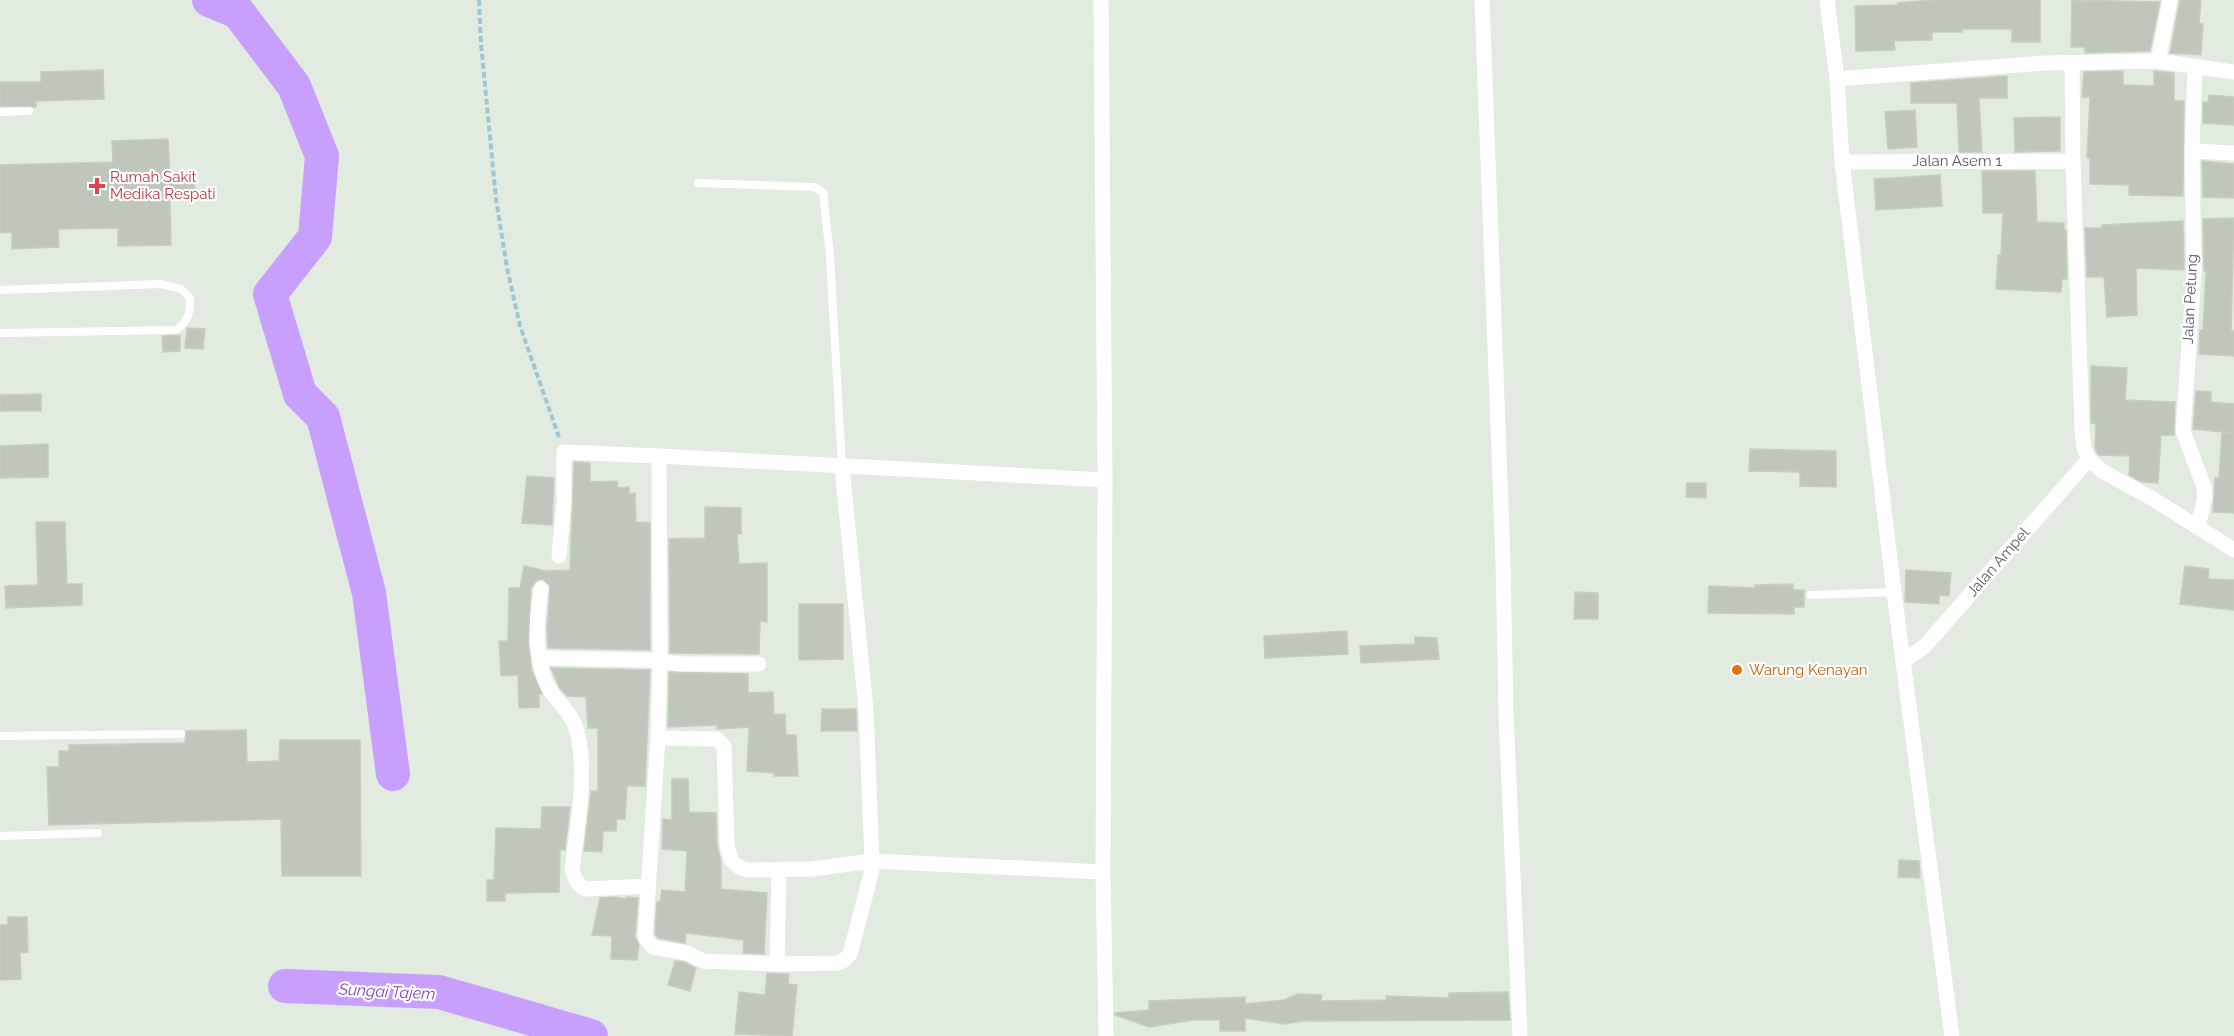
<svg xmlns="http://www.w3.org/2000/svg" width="2234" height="1036" viewBox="0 0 2234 1036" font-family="Raleway,sans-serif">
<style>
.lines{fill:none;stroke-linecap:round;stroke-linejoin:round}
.river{stroke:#c89ffc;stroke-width:34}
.building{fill:#bfc6bc;stroke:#c4d0be;stroke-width:1.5}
.path{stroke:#a0c6d4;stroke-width:4;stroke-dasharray:6 3;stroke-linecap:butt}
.service{stroke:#fff;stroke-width:8}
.minor{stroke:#fff;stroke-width:15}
.health-dot{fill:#e0444e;stroke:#fff;stroke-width:2}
.food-dot{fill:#e8710a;stroke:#fff;stroke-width:2}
.labels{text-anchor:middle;stroke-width:4.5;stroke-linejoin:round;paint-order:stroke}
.street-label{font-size:15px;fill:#5d5960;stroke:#fff}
.health-label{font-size:15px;fill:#be3a42;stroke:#fff;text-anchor:start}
.food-label{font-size:15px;fill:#c56008;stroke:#fff;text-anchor:start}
.water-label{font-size:16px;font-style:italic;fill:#8344be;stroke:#fff}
</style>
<rect width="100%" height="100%" fill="#e2ebe0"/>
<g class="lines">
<path class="river" d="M209 0 238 12 294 86 322 156 315 237 270 294 300 394 323 417 369 593 393 774
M285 986 439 992 591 1036"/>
</g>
<path class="building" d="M1933 0H2040V42H2012V29H1962V32H1932V40L1894 41 1895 50 1856 51 1855 6 1898 5V3Z
M2072 0 2160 2 2150 51 2085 53V47H2071Z
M2180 0H2201L2199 24H2203L2201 55 2170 53Z
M103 70 104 99 36 101V107L0 106V82H41V72Z
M2123 71V85L2154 86V71L2174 73V101H2184L2183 196 2129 195V185L2090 184V158H2087L2090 97H2082L2084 72Z
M2007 76V98H1979L1982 152H1959L1957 103H1911V83Z
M2209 95 2234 97V125L2203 123V102L2208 103Z
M1915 110 1917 147 1888 149 1885 112Z
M2060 117V151L2015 152 2014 118Z
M168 139 170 174 194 173 195 199 170 200 171 245 118 246V228L58 229 59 247 12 249V232L0 233V165L113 162 112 141Z
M2202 161 2234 164V198L2203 197Z
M1982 171H2035L2037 222 2064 223V230H2066L2067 279H2062L2061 292 1996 289 1998 255H2001L2003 213H1983Z
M1940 175 1942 206 1876 210 1874 179Z
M2234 218 2231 331H2234V356L2199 354 2200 330H2203L2206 271H2204L2203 219Z
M2183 221 2184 270 2136 268 2137 315 2107 317 2104 277H2087L2085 228H2102V225Z
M187 328 205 329 203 349 185 348Z
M180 335V351L163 352 162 336Z
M2091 366 2127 368 2125 400 2175 402 2174 435H2161L2158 483 2142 482 2129 475 2130 456 2099 455 2097 453 2095 448 2096 424 2091 423Z
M2196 391 2211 392V402L2234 404V513L2213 512 2215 478H2219L2222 432 2232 433 2193 429Z
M41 394V411H0V395Z
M48 444V477L0 478V446Z
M1750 449 1836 451V487L1800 486V472L1749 471Z
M574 462 590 463V482L617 481 618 488 629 487V494L635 493 636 522 650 523V650L548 648 547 629 550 586 543 579 537 580 531 588 528 643 532 671 542 694H539V707L519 708 518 675 501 676 499 641H508L509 588H520L524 566 546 571 570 570Z
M527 476 554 478 552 525 522 523Z
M1687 483H1706V498L1686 497Z
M705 507 741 508V534H737L739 564 767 563V622L760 621 759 654 670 653 669 539 705 538Z
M36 522H65L67 584H82V605L6 608 5 586 38 585Z
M2185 566 2209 569 2208 579 2234 580V610L2180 604Z
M1906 570 1951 573 1949 596 1939 595V604L1905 602Z
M1793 584V590H1804V607H1794V614L1708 613 1709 586 1755 588V585Z
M1575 592 1598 593V619H1574Z
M799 604H843V659L799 660Z
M1347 631 1348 654 1265 658 1264 636Z
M1415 637 1437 638 1439 659 1361 663 1360 646 1415 644Z
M551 668 650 670 645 786H627L625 819H617L616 831H603L602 852 584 851 591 791H598V728H588L586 697 567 696 560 688Z
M669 672 748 674V693L773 692 774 715 785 714 786 735H796L798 776H774V773L747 771 749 727 717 729V725L668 727Z
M822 709H856L857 731H821Z
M246 730 247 762 279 761 280 740H360L361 876H282L281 819 49 825 47 767H59V751H69V745L185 743 186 731Z
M672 779H688L689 812 716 813 717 845 721 862V889L767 893 764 954 743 953 744 940 686 933 685 943 658 938 655 934 657 902H660L662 890 685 892 687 851 662 849 663 819 672 820Z
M542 807H570L565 850 560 849 559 892 505 893V901H487V880H494L496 828 541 829Z
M1899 860 1919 861 1920 878 1898 877Z
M615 897 627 899V897L638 898 635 936 639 945 637 960 611 959 612 936 592 935 600 898Z
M8 917H27L28 952 20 953 21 979 0 980V925H8Z
M675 961 684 962 696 968 690 991 668 985Z
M767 973 789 974 788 984 797 985 792 1036 735 1034 739 992 765 995Z
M1508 992 1510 1020 1304 1021 1284 1024 1245 1018V1031H1220V1020H1194L1149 1027 1115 1015V1013L1149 1010V1001L1245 997V1004L1284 1000 1297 994 1322 995 1321 1001 1386 1000V996L1449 998V993Z"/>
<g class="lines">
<path class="path" d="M479 0 481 44 496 199 507 268 520 326 559 437"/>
<path class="service" d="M0 112 29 111
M698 183 814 187 823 192 830 257 842 467
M0 290 161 284 181 289 190 298C190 313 189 320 176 330L0 333
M1811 595 1894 592
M0 736 181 734
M0 836 98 833"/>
<path class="minor" d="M1101 0 1105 480 1103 872 1106 1036
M1482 0 1503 560 1506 714 1520 1036
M1827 0 1837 79 1842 162 1894 592 1952 1036
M2158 61 2170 0
M2072 63 2073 161 2082 431 2084 448 2089 459 2102 471 2153 499 2234 550
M2195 66 2192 151 2194 273 2183 431 2204 487 2205 497 2198 527
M1837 79 2045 63 2158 61 2234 72
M2192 151 2234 153
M1842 162 2073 161
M559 556 564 502V452L659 456
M541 589C536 621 533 665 552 693 563 708 575 717 578 736 587 777 577 828 572 870 575 879 577 884 585 889L649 886
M539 658 649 660 680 664H759
M1903 661 1924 647 2089 459
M658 738 645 937 652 947 687 953 703 961 777 964 838 963 844 960 850 954 871 874 872 861 866 710 842 467
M1103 872 872 861 812 869 746 870C732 865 729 858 727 844L724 746 717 739 658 738 660 662 659 456 1105 480
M777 964 779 870"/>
</g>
<path class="health-dot" d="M94 177h6v6h6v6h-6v6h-6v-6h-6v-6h6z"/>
<circle class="food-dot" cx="1737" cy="670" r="6"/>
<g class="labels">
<g class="street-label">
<text x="1957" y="166">Jalan Asem 1</text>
<text transform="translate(2190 299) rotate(-87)" y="5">Jalan Petung</text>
<text transform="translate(1998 562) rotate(-49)" y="5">Jalan Ampel</text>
</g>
<g class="health-label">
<text x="110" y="182">Rumah Sakit<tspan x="110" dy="17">Medika Respati</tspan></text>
</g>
<g class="food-label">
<text x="1749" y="675">Warung Kenayan</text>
</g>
<g class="water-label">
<text transform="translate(387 991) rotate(3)" y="6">Sungai Tajem</text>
</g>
</g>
</svg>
